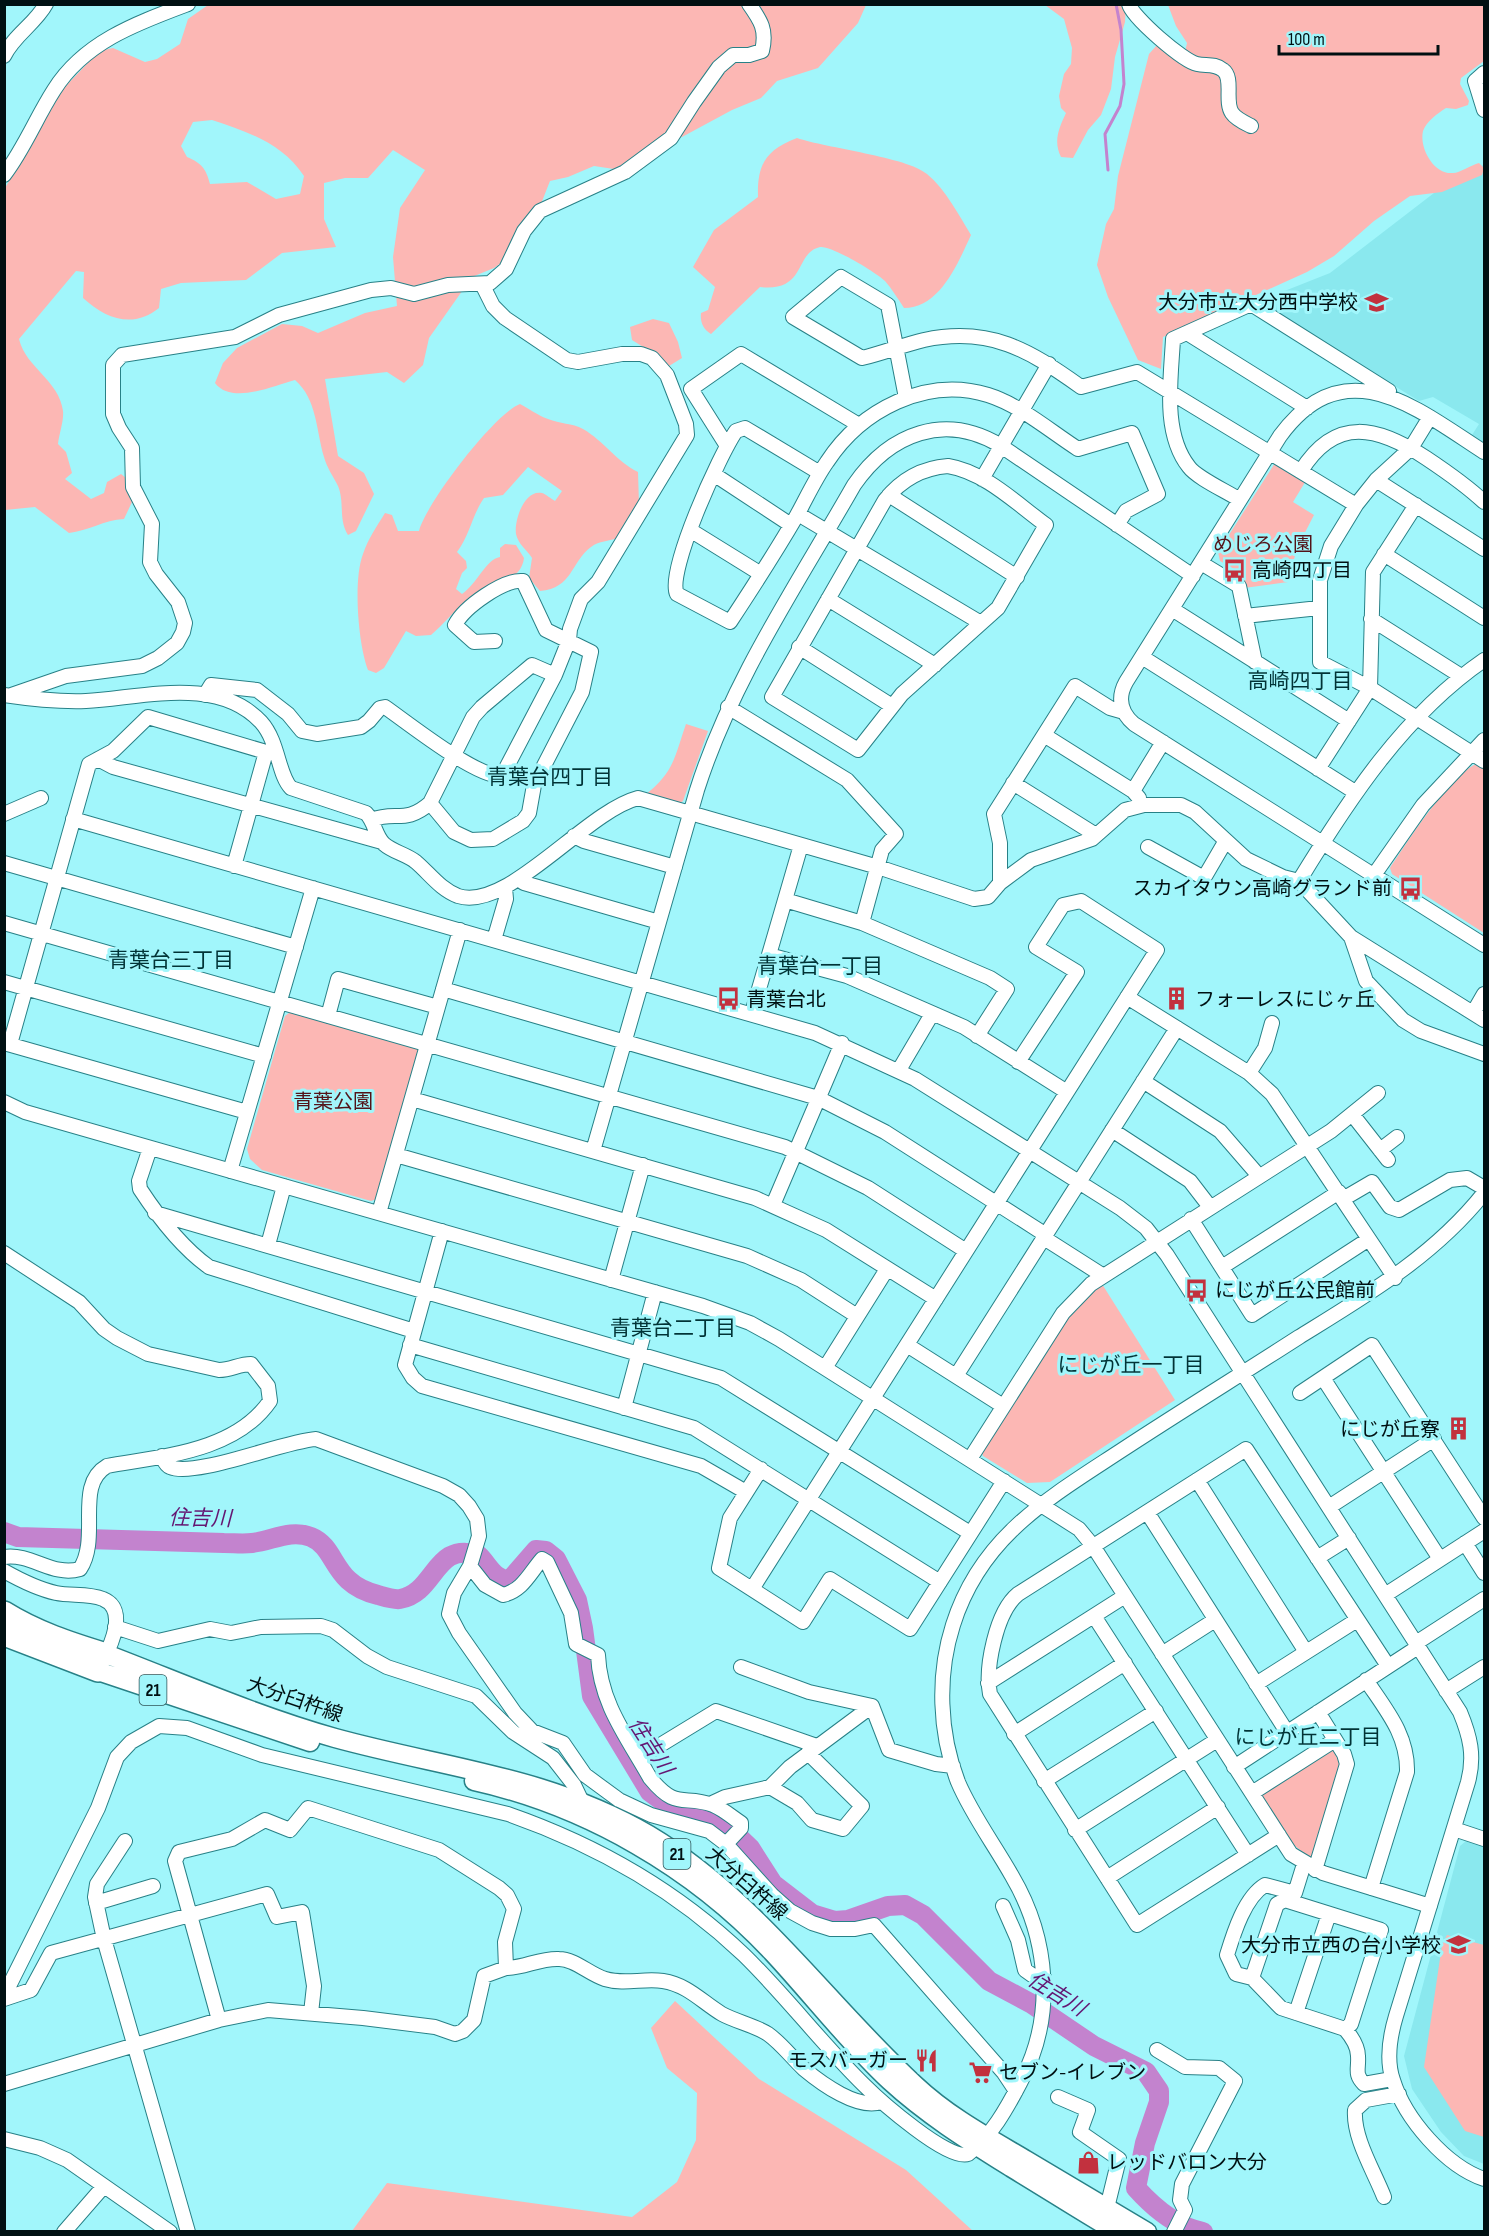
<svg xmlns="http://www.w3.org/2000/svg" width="1489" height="2236" viewBox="0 0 1489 2236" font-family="'Sofia Sans Condensed','Noto Sans JP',sans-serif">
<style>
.built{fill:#8ae8ee}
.green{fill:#fcb7b4;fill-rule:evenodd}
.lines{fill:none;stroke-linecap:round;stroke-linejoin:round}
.stream{stroke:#c383ce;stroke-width:3}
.river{stroke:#c383ce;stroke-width:20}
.minor-casing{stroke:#288187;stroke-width:16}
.major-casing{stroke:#288187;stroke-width:21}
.highway-casing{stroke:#288187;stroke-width:24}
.minor{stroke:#fff;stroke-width:14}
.major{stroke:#fff;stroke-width:18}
.highway{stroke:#fff;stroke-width:21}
.labels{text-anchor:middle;stroke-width:6;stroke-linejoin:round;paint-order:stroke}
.shield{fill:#a1f6fb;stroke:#305558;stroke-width:1.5}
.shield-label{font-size:18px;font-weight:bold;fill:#001012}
.poi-label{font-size:20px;fill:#001012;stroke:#a1f6fb;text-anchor:start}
.park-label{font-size:20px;fill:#531318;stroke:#a1f6fb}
.street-label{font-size:20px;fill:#001012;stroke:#a1f6fb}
.neighbourhood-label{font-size:21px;fill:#013336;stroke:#a1f6fb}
.water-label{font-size:21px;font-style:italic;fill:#641672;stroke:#a1f6fb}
</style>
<rect width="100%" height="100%" fill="#a1f6fb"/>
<path class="built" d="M1484 165V443L1472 435 1479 424 1433 397 1419 401 1266 307 1267 298 1330 273 1460 173Z
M1466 1841 1484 1847V2164L1464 2156 1441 2132 1412 2089 1404 2056 1460 1846Z"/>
<path class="green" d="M208 5H866L858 23 818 68 777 81 761 98 732 110 682 137 653 145 630 163 614 169 594 166 568 177 550 181 524 247 494 268 472 277 429 338 423 365 404 383 387 372 325 379 338 456 364 473 374 494 356 531 348 535C338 519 345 503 338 486 333 476 327 468 324 457 316 430 317 399 295 380 272 386 232 405 215 383L223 363 237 348 282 324 302 326 318 333 365 313 397 306 393 257 400 208 425 170 393 150 368 178H345L324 183V219L336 247 282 253 246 280 181 283 161 289 159 308C133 329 106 319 83 298L84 272 76 271 19 339C26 368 59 380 63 411 64 421 59 434 58 444L66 452 72 473 65 479 91 499 104 493 107 482 121 474 126 478 132 502 124 519C104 520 88 531 69 533L35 507 5 510V188L63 89 99 51 113 48 145 62 157 59 180 44 188 19ZM212 120C248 132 282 143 304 176L300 194 276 199 247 182 210 184C206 168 201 163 187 157L181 146 193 122Z
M1045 5H1126L1125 22 1115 57 1111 89 1101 115 1088 130 1073 158 1061 157C1053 141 1059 128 1066 113L1061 108 1059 96 1064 74 1071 64 1072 48 1064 19Z
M1168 5H1484V61L1461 78 1460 84 1469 101 1468 105 1456 109 1446 108C1438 113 1426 122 1423 131 1419 148 1434 175 1453 173 1460 173 1471 165 1479 163L1484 168 1482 175 1442 192 1410 196 1374 221 1334 256 1307 272 1163 337 1161 369 1138 360 1108 297 1097 265 1106 224 1114 209 1118 176 1149 54 1157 45 1185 52 1187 43 1176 26Z
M797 138C826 148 907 157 927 174 946 190 958 214 971 235 958 263 940 308 904 308 898 299 892 289 885 281 877 273 831 245 820 247 794 253 807 292 760 287L711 334C703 329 700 322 701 313L708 310 715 287 693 267 714 230 758 197C757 164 766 150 797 138Z
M653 319 669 323 678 342 682 358 669 366 661 358 632 340 630 327Z
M520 404C530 409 537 415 548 419 560 424 572 423 583 429 604 441 617 462 638 472L639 504 617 538C608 542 600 540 591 547 570 563 573 588 540 591L529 578 532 558C527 550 518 544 516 534 514 521 524 489 542 493 546 494 551 499 555 501L562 491 528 467 503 495 484 498C472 515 470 535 457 552L466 561 467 568 462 573 456 589 462 594C477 584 486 559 500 557V548L505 544 516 545 524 558C521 585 482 587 465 602 453 612 443 625 431 635L416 636 406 631 384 668 376 673 368 670C358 643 353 580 363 554 368 539 377 526 385 513L392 515 398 531H419C426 503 495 413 520 404Z
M1275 463 1307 479 1293 502 1314 515 1297 548 1288 582 1244 588 1243 574 1220 561 1218 552Z
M686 724 708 731 683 801 677 805 644 796C674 772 674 759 686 724Z
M1480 762 1484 765V933L1392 874 1390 868C1408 841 1451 773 1480 762Z
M293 1010 417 1046 420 1052 377 1199 371 1201 262 1170 250 1159 247 1149 285 1016Z
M1102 1284 1175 1400 1050 1482 1027 1483 983 1456 981 1450C1006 1411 1064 1302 1102 1284Z
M1334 1746 1338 1753 1340 1769 1314 1858H1310L1290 1842 1259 1793Z
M1447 1935 1484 1945V2137L1465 2131 1424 2067 1442 1945Z
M675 2001 759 2079 906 2170 973 2231H352L387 2183 632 2217 677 2182 696 2140 697 2093 667 2068 651 2028Z"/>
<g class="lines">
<path class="stream" d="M1108 170 1105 134 1120 106 1124 84 1121 30 1116 4"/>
<path class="river" d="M4 1532 18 1537 224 1543C234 1543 243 1544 252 1543 272 1541 290 1529 311 1537 338 1548 331 1584 378 1595 385 1597 394 1600 400 1599 436 1593 434 1541 478 1555 489 1565 493 1580 510 1580L536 1550 546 1551 556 1559 577 1600 583 1628 592 1696 650 1792 676 1811 714 1817 726 1825 750 1848 773 1884 812 1914 835 1921 848 1920 888 1906 905 1905 923 1915 989 1981 1032 2004 1094 2046 1146 2072 1159 2091V2102L1145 2143 1136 2188C1154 2208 1176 2227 1203 2232"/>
<defs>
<path id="minor" d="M1129 4C1132 17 1183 61 1197 64 1206 66 1215 63 1223 70 1234 78 1224 101 1232 113 1236 119 1245 123 1251 126
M4 56C14 35 35 24 46 4
M1484 73 1475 81 1484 110
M4 175C24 149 36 118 54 90 84 42 137 23 188 4
M482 284 493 306 505 318 567 360 578 362 622 354H641L652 358 667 375 686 424 687 435 598 582 581 599 570 629 569 640 555 675
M1187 333 1307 408
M906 398 888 305 841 277 793 317 862 358C883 353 903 345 924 340 990 326 1029 350 1081 387L1137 372 1356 505
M1430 417 1411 448 1376 480 1356 505 1331 546 1320 580V662L1370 688 1484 761
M727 446 691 389 741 354 859 425
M1484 452C1417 409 1345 347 1280 436L1126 682C1117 698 1121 713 1134 724L1484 945
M948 466C985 472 1017 504 1046 525L998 608 902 694 858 750 772 697 885 500C901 480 921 468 948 466Z
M1301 471C1336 415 1378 427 1426 458 1447 472 1466 485 1484 502
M820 473 745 428 736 431C720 454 666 572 677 594L730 622C753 587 775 553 796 517 806 499 815 479 827 462 861 410 926 376 988 395 1020 405 1050 431 1078 449L1132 433 1158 494 1126 511 1117 525
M715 475 791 525
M982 479 1049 364
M1376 480 1484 549
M889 495 1017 577
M1240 500C1228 492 1197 478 1189 467 1162 433 1171 379 1173 339L1251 304 1389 391
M798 514 981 623
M690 530 761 574
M1384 554 1484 618
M1201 563 1239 586 1255 662
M828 599 935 665
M1172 609 1349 721
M1245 616 1319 608
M1371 619 1461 676
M799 647 892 706
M1142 657 1355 792
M4 695C31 699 59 702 86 701 142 698 217 675 261 722 279 742 278 775 291 788L366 813C375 822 375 836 384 844 393 852 406 854 416 862 430 874 440 889 458 896 508 912 585 812 638 798L878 867 974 899 988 897 1000 883 1031 860 1092 839 1125 810 1144 805H1181L1195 812 1246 859 1283 877 1299 881 1351 937 1366 981 1403 1020 1421 1031 1484 1054
M11 695 66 676 142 666 158 658 177 643 183 632 185 623 178 602 156 574 150 562 152 524 133 487 132 448 119 428 113 414V365L122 355 235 337 279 315 371 290 391 288 414 294 448 285 490 283 506 269 524 231 540 211 625 172 671 138 694 102 719 67 733 55H749L762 51C767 30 761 21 749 4
M205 695 211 685 257 690 288 714 302 731 317 734 361 727 369 721 380 708 385 707C408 723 477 778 502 776L555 675 532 665 482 707 473 717 430 803C405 825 395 810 372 820
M728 707 847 780 896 834 882 850 862 923
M1044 735 1133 791
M98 759 113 767 382 842
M1318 769 1370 688 1373 572 1416 505
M1013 783 1096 835
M1139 798 1133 791 1163 742
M430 803 454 832 471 840 493 839 523 821 529 813 534 785 582 692 591 652 546 630 523 581C504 579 464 607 455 625L474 642 495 641
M4 814 41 798
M73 819 815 1033 915 1079 1120 1208 1146 1228 1167 1255 1460 1712C1470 1736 1475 1756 1468 1782L1396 2016C1390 2036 1386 2060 1393 2080 1405 2119 1446 2166 1484 2179
M574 836 584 841 675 867
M1148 847 1204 878 1225 842
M4 863 296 947
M1374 875 1423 805 1484 740
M518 879 524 883 659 922
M1299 881C1349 799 1404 715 1484 660
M1000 883V843L994 814 1075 686 1110 708 1124 712
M785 900 862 923 990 978 1007 989 977 1036
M4 923 785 1147 868 1188 966 1251
M1351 937 1484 1020
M494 940 506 899 505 888
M769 955 847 976 964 1027 1067 1092
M4 982 264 1056
M443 989 818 1098 885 1132 1046 1235
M1127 997 1249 1073 1272 1094 1395 1278
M752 1013 801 845
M1473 1013 1484 994
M328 1016 338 979 438 1007
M4 1043 247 1112
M10 1044 89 764 113 751 148 717 266 752 234 866
M899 1070 932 1014
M1249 1073 1265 1048 1272 1023
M1143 1081 1220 1131 1259 1176
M412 1099 755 1198 826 1230 936 1299
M4 1102 25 1112 703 1306 750 1323 779 1339 1079 1529 1093 1546 1291 1854 1323 1873 1430 1906
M1352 1114 1388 1160
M1112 1130 1190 1181 1210 1207
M150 1148 139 1181 140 1189C159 1218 181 1247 209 1267L414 1331
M1380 1150 1397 1137
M593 1151 697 790C732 680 797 585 854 485 890 433 945 412 1001 446L1193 576
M396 1155 747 1256 801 1280 857 1316
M230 1171 313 888
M1343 1199 1372 1182 1390 1207 1399 1210 1450 1180 1467 1178 1484 1188
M773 1205 842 1043
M155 1213 721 1378 970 1533
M379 1213 460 930
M1191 1219 1252 1315 1369 1239
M442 1231 405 1365 413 1378 422 1386 701 1466 746 1492
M1044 1238 1102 1275
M268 1245 284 1186
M4 1253 79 1302 104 1329 117 1338 148 1354 219 1370C231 1370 239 1364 251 1364L268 1386 270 1401C235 1452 162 1456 107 1466 74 1485 101 1537 80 1569 52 1577 32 1553 4 1557
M1222 1267 1339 1192
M611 1280 643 1165
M410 1345 694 1428 940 1582
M907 1345 1003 1406
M825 1368 887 1269
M956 1376 1177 1028
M1323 1378 1440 1559
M1300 1393 1372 1345 1484 1518
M624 1408 655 1292
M162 1456C164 1460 165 1465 170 1467 195 1478 284 1441 316 1439L443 1486 459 1495 469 1506 477 1519 479 1536 470 1566 454 1593 449 1614 459 1633 515 1713 532 1731 563 1743 585 1775 619 1800 651 1815 709 1831 726 1844 772 1895 790 1911 812 1923 831 1929H855L874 1925 1004 2073 1016 2091
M970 1459 1063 1313 1091 1284 1331 1131 1378 1093
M761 1469 730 1518 719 1568 803 1622 830 1579 910 1629 1004 1481
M1197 1480 1306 1652
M1329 1507 1434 1439
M1147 1512 1287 1732
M1465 1543 1484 1573
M1317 1558 1349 1538
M470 1566 485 1585 503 1595C523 1590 529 1574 542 1559L547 1562 571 1613 576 1644 598 1655C600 1703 627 1737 650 1778 677 1811 683 1794 713 1805 723 1809 732 1817 741 1823V1828L726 1844
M4 1571C20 1580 38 1589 56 1593 71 1596 89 1593 103 1599 128 1609 111 1645 103 1661
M752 1589 1157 950 1081 901 1063 905 1036 947 1077 972 1018 1062
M1385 1595 1484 1531
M1094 1616 1248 1855
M115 1627 158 1641 210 1629 231 1633 261 1627 321 1626 333 1630 367 1656 387 1667 476 1696 513 1732 553 1758 574 1785 584 1806
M1416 1643 1484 1599
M1162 1654 1215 1620
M741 1667 809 1692 872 1706 889 1750 936 1764 953 1766
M1366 1680C1386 1710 1408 1735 1407 1772L1371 1888
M988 1683 1125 1596
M1256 1684 1357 1620
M1446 1691 1484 1667
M1014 1734 1125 1663
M639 1758 716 1711 817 1746
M1234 1767 1418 1647
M1044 1781 1156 1711
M770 1787 790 1767 872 1706
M1252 1793 1335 1740
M710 1804 725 1797 770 1787 797 1803 812 1820 843 1829 862 1806 808 1753
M1454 1829 1484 1839
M1075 1830 1217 1740
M1279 1835 1137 1925 990 1694C985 1668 996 1612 1018 1594L1246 1449 1388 1666
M125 1841 97 1884 95 1897 104 1939 188 2232
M1315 1870 1347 1764 1344 1754 1318 1712
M1107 1878 1218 1807
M96 1903 153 1886
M1003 1906 1018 1940 1025 1970 1032 1975 1044 1977
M1252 1978 1236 1974 1227 1955C1234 1932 1245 1897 1265 1885L1295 1893 1304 1864
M4 1996 98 1808 117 1757 131 1742 159 1726 187 1728 262 1755 508 1814C597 1845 676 1890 744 1955 786 1996 822 2044 864 2085 879 2100 949 2162 968 2154 991 2137 1007 2108 1020 2083 1056 2017 1049 1939 1012 1876 994 1844 972 1815 958 1782 939 1733 937 1675 953 1625 981 1536 1049 1498 1122 1450 1180 1412 1240 1375 1299 1337 1367 1295 1434 1256 1484 1193
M4 1999 31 1990 51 1953 267 1894 277 1917 302 1912 314 1986 311 2013
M1296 2013 1329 1914
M219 2020 175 1861 179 1852 232 1839 265 1820 290 1830 308 1808 439 1850 499 1888 507 1895 514 1909 505 1942 506 1968C524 1968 540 1958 559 1959 575 1959 589 1974 605 1979 625 1985 643 1978 663 1981 688 1985 702 2002 722 2014 737 2022 754 2025 768 2034 782 2044 792 2058 804 2069 822 2084 858 2110 881 2102
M1345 2029 1351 2024 1381 1930 1285 1900 1277 1904 1252 1978 1281 2008 1345 2029C1351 2036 1358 2047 1358 2056 1359 2069 1354 2074 1364 2084L1392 2079
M1157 2050 1185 2067 1219 2068 1235 2081 1182 2184 1180 2200 1185 2210 1174 2232
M4 2084 219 2020 268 2010 363 2018 435 2027 455 2034 463 2031 474 2020 484 1976 506 1968
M1058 2097 1088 2110 1080 2132 1119 2159 1105 2216
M4 2139 40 2148 67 2160 170 2232
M1384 2197C1374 2171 1353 2138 1355 2110L1366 2100 1399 2094
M64 2232 104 2186"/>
<path id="major" d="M106 1654C182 1683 257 1716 335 1738 444 1768 548 1776 649 1835 756 1899 825 2002 915 2085 948 2116 987 2137 1026 2160 1066 2184 1106 2208 1147 2232
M98 1671 310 1742
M474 1781C587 1806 695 1869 773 1953 813 1996 848 2042 890 2081 927 2115 969 2141 1012 2168 1047 2189 1081 2211 1117 2232"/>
<path id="highway" d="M4 1612C36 1632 70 1643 106 1654
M4 1635 98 1671"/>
</defs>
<use href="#minor" class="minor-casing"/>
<use href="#major" class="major-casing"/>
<use href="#highway" class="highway-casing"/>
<use href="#minor" class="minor"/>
<use href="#major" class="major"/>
<use href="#highway" class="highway"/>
</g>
<defs>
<symbol id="school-bare" viewBox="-9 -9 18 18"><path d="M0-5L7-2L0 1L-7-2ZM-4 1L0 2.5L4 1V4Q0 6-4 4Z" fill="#c2313e" stroke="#a1f6fb" stroke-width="2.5" paint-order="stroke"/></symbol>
<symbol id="bus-bare" viewBox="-9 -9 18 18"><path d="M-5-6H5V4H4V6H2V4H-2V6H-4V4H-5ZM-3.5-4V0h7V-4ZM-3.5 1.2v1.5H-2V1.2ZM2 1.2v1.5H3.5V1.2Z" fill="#c2313e" stroke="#a1f6fb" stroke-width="2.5" paint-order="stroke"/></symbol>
<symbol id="building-bare" viewBox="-9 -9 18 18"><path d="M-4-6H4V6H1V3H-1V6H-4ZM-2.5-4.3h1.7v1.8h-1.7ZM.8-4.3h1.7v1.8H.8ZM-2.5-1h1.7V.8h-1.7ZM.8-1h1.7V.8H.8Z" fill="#c2313e" stroke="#a1f6fb" stroke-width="2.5" paint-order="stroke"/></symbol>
<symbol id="restaurant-bare" viewBox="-9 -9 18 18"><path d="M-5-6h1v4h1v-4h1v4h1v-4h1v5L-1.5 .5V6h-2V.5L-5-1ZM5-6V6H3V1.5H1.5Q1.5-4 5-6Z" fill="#c2313e" stroke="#a1f6fb" stroke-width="2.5" paint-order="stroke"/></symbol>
<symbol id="supermarket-bare" viewBox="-9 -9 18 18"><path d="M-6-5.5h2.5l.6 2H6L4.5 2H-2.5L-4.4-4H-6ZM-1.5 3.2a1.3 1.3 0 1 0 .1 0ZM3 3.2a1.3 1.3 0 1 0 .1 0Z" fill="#c2313e" stroke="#a1f6fb" stroke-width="2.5" paint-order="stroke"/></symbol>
<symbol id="shop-bare" viewBox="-9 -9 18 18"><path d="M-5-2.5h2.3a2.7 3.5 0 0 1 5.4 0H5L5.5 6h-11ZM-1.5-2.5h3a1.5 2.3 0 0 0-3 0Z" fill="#c2313e" stroke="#a1f6fb" stroke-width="2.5" paint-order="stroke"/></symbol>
</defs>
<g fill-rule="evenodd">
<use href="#school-bare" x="1360" y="286" width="33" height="33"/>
<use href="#bus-bare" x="1218" y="554" width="33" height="33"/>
<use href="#bus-bare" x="1394" y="872" width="33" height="33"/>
<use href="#bus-bare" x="712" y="982" width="33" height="33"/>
<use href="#building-bare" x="1160" y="982" width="33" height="33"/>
<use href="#bus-bare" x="1180" y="1274" width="33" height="33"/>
<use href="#building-bare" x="1442" y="1412" width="33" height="33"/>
<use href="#school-bare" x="1442" y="1928" width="33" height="33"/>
<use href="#restaurant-bare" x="910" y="2044" width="33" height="33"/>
<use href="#supermarket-bare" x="964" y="2056" width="33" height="33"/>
<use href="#shop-bare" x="1072" y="2146" width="33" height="33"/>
</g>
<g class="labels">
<g class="shield">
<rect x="139.5" y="1675" width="27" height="30" rx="4.5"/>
<rect x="663.5" y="1839" width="27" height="30" rx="4.5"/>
</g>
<g class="shield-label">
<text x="153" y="1696">21</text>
<text x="677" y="1860">21</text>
</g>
<g class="poi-label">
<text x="1358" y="309" text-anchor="end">大分市立大分西中学校</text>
<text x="1252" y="577">高崎四丁目</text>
<text x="1392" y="895" text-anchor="end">スカイタウン高崎グランド前</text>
<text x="746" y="1006">青葉台北</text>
<text x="1195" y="1006">フォーレスにじヶ丘</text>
<text x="1215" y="1297">にじが丘公民館前</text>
<text x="1440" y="1436" text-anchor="end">にじが丘寮</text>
<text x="1441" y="1952" text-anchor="end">大分市立西の台小学校</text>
<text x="908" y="2067" text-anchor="end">モスバーガー</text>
<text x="999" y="2079">セブン-イレブン</text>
<text x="1107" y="2169">レッドバロン大分</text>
</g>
<g class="park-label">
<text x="1263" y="551">めじろ公園</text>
<text x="333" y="1108">青葉公園</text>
</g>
<g class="street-label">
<text transform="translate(295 1699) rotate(19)" y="7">大分臼杵線</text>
<text transform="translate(747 1883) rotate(41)" y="7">大分臼杵線</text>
</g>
<g class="neighbourhood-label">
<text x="1300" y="688">高崎四丁目</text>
<text x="550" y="784">青葉台四丁目</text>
<text x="171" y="967">青葉台三丁目</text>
<text x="820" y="973">青葉台一丁目</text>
<text x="673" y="1335">青葉台二丁目</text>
<text x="1131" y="1372">にじが丘一丁目</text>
<text x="1308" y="1744">にじが丘二丁目</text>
</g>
<g class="water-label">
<text transform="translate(200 1518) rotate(1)" y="7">住吉川</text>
<text transform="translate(651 1746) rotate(57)" y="7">住吉川</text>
<text transform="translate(1057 1994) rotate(32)" y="7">住吉川</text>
</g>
</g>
<rect width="1489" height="2236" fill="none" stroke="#001012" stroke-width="12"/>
<path d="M1279 45v9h159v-9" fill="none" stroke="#001012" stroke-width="3"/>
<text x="1288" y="45" font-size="18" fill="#001012" stroke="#a1f6fb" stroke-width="4.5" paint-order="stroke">100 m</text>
</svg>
